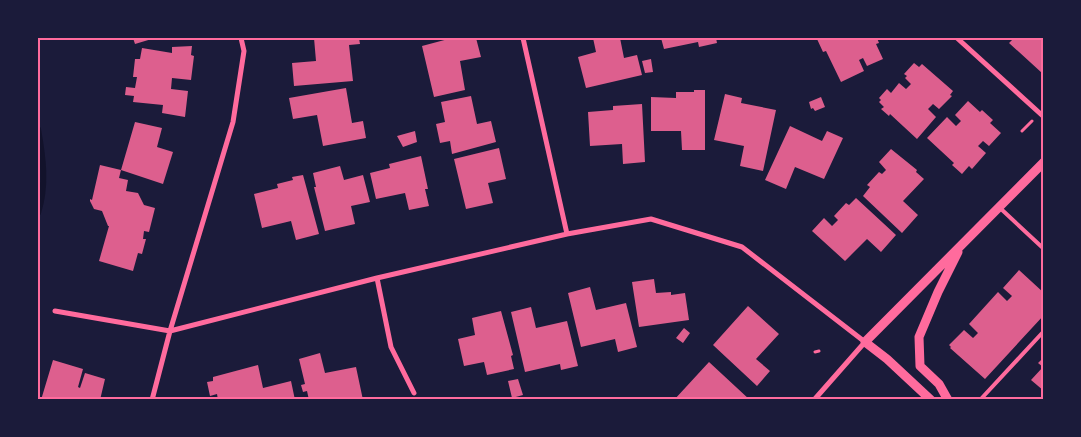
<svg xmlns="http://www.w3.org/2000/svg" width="1081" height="437" viewBox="0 0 1081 437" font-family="'Fira Sans',sans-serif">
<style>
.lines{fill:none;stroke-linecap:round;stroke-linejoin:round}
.stream{stroke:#12122b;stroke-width:6}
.building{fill:#dd5f8e}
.path{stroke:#ff6b9d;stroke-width:3}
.service{stroke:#ff6b9d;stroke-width:4}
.minor{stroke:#ff6b9d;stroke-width:5}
.tertiary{stroke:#ff6b9d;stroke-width:9}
.neatline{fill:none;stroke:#ff6b9d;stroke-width:2}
</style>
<rect width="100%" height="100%" fill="#1b1b3a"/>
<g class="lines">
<path class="stream" d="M38 129C43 157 47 185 38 213"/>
</g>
<path class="building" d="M133 38H155L135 44Z
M314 38H359L360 44 349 45 353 81 294 86 292 63 316 61Z
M452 38H476L481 57 460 61 465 90 434 97 422 46Z
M593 38H620L624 58 637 55 642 75 586 88 578 57 596 52Z
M661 38H716L717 43 699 47 698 42 664 49Z
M819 38H877L879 43 876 44 883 59 867 66 863 58 859 60 864 71 841 82 826 51 823 52 817 39Z
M1014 38H1044V71L1042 73 1009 43Z
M192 46 191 55 194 56 191 80 172 78 171 89 188 91 185 117 162 113 163 105 133 102 134 96 125 95 126 87 135 88 137 77H133L135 59H140L142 48 172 53V47Z
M651 59 653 72 645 73 642 61Z
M914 63 919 67 922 64 953 91 950 95 952 96 939 109 933 104 928 109 936 117 917 139 890 114 889 116 881 109 884 107 879 102 881 100 879 98 887 89 891 93 899 83 906 89 911 84 905 78 907 76 904 74Z
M346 88 352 123 363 121 366 138 323 146 317 115 293 119 289 98Z
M694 90H705V150H682L681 131H651V97L676 98V92H694Z
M725 94 742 98 741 103 776 110 763 171 740 166 744 146 714 140Z
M471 96 477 124 491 121 496 142 452 154 450 141 440 143 436 124 445 122 441 102Z
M821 97 825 107 815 111 813 108 811 109 809 102Z
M968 101 980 112 982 110 993 120 990 123 1001 133 989 146 983 141 978 146 986 153 972 169 969 166 962 174 952 165 954 163 927 138 947 117 956 126 961 121 955 115Z
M642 104 645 162 623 164 622 144 590 146 588 112 613 110V106Z
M135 122 162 128 157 147 173 152 163 184 121 170 119 178 128 180 126 191 138 193 144 205 155 208 149 232 144 231 143 239H146L142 254 138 253 133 271 99 261 109 226H108L102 211 94 209 90 201V199L92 200 100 165 121 170Z
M790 126 822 141 827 131 843 138 824 179 795 167 786 189 765 180Z
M415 131 417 142 403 147 397 136Z
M499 148 506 179 488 183 493 203 466 209 454 159Z
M891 149 917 170 916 172 924 179 903 201 918 215 902 233 863 196 870 187 867 185 879 172 882 174 886 170 879 162Z
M421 156 428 189H425L429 206 409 210 405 193 376 199 370 173 390 168 389 164Z
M340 166 344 180 363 175 370 202 351 206 355 224 325 231 314 187H316L313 173Z
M303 175 319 234 296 240 291 221 262 228 254 194 278 188 277 184 293 180 292 177Z
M856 198 896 235 881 252 867 239 845 261 812 231 824 218 832 226 838 220 834 216 846 203 849 205Z
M1019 270 1044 293V315L985 379 950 348 951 347 949 345 964 330 973 338 978 333 969 324 998 292 1007 301 1012 296 1003 288Z
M654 279 656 293 671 292V295L685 293 689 320 639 327 632 282Z
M590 287 596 310 626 303 637 347 618 352 615 339 581 347 568 293Z
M748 306 779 334 756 359 770 371 757 386 713 345Z
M531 307 536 328 567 321 578 366 561 370 560 364 525 372 511 312Z
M501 311 513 355 511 356 514 369 487 375 484 362 464 366 458 339 475 335 472 318Z
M684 328 690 333 683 343 676 338Z
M320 353 325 373 356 367 363 400H309L307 391 303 392 301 385 305 384 299 359Z
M1044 357V391L1031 380 1043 367 1038 363Z
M53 360 83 369 78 387 80 388 85 373 105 379 100 400H41Z
M709 362 750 400H674Z
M258 365 263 388 291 381 295 400H242V397L231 400H218L217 394 210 396 207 382 213 381V377Z
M518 379 523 395 512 398 508 381Z"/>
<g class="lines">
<path class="path" d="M1022 131 1032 121
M815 352 819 351"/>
<path class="service" d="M1000 208 1044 249
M980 400 1044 331"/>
<path class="minor" d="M523 38 567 234
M957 38 1044 117
M377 278 391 347 414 393
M55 311 170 331 377 278 567 234 651 219 742 247 865 342 814 400
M152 400 170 331 233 122 244 51 241 38"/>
<path class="tertiary" d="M931 400 887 359 865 342 1044 162
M948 400 939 384 920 366 919 337 938 292 958 252"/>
</g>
<rect width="1081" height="437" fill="none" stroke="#1b1b3a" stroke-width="78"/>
<rect x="39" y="39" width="1003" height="359" class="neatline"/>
</svg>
